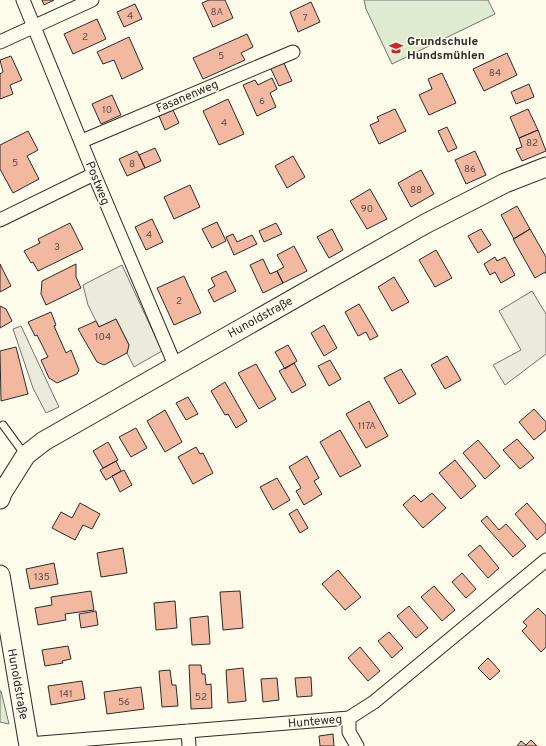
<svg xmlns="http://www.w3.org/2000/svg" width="546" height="746" viewBox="0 0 546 746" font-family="Overpass,sans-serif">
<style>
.green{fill:#deebd1;stroke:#74746e}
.parking{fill:#eceadb;stroke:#74746e}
.building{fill:#f2b8a0;stroke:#2b2b2b}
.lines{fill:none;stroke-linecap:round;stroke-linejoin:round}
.lane-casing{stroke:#2b2b2b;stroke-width:9}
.street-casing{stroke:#2b2b2b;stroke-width:15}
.secondary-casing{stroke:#2b2b2b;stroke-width:21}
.lane{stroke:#fdfbea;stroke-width:7}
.street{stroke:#fdfbea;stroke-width:13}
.secondary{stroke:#fdfbea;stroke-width:19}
.labels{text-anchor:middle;stroke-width:3;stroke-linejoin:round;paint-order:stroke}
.number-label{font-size:10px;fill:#5d4e48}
.poi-label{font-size:12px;font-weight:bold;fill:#2b2b2b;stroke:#fdfbea;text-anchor:start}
.street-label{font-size:12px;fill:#2b2b2b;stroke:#fdfbea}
</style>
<rect width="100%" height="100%" fill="#fdfbea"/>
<path class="green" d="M364 0H488L495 14 392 64 366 9Z
M0 691H1L9 724 0 722Z"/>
<path class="parking" d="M122 265 162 351 134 367 127 353 129 345 116 319 99 327 88 305 83 285Z
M532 291 546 314V354L505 385 493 365 521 350 499 311Z
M21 326 59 407 46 413 33 388 13 329Z"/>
<path class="building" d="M42 0H54L44 5Z
M209 0H225L233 18 213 27 202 3Z
M311 2 320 22 298 32 290 12Z
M135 4 142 19 124 27 117 12Z
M97 19 106 39 73 54 64 34Z
M247 34 253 47 241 53 245 60 203 79 193 58Z
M129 37 143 69 122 79 114 60 103 64 97 52Z
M507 53 517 75 484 91 473 69Z
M11 56 22 80 10 85 13 94 0 99V74L3 72 0 60Z
M283 61 292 81 279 86 270 67Z
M442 73 456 103 429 115 419 95 432 89 428 79Z
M272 78 277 89 270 93 276 107 257 116 243 85 255 80 258 85Z
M529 84 534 97 516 104 511 92Z
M112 95 121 115 101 124 92 104Z
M228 99 244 134 219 145 203 111Z
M395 109 406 131 379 144 370 125 379 121 377 117Z
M528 109 538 130 519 138 510 117Z
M173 110 179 123 165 130 159 116Z
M447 127 457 148 448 152 438 131Z
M538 130 546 151 522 161 516 149 522 147 519 138Z
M28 131 38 150 27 156 39 179 13 193 0 169V145Z
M155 148 161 161 145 168 139 155Z
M137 151 145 168 127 176 119 159Z
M475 151 486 175 466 184 455 160Z
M293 156 305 177 287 188 275 166Z
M421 170 434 194 411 207 398 183Z
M190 185 200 207 174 219 164 197Z
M370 189 387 219 367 229 350 201Z
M517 206 530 229 514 239 501 215Z
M152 219 163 242 146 250 135 227Z
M217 222 226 241 212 248 202 229Z
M70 223 83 249 38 271 33 262 31 263 24 251 40 243 38 239Z
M276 223 282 234 264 242 259 231Z
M332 229 343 250 329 258 317 237Z
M481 229 491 245 478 253 468 236Z
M530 229 546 257V274L545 272 535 278 513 239Z
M233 234 237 242 252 235 257 244 234 255 226 237Z
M294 246 307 271 283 283 277 271 284 267 277 255Z
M436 250 452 278 435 287 419 260Z
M495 257 497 261 505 257 515 275 501 283 495 272 490 275 484 264Z
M263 259 270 274 277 271 283 283 263 293 250 265Z
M0 264 11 286 0 292Z
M76 264V277L81 288 46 305 41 294 42 281Z
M226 271 236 291 214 302 208 290 215 286 211 278Z
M184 276 201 313 174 325 157 288Z
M394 277 409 302 392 311 378 287Z
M359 304 378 336 370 340 366 332 358 336 345 312Z
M0 306 6 309 12 321 0 328Z
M51 312 56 325 54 326 66 353 71 350 79 370 77 374 57 383 49 378 41 360 48 357 37 335 35 336 28 322Z
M116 319 129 345 127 353 104 365 97 362 78 329 96 321 99 327Z
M324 325 337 348 324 356 311 333Z
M288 345 297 361 285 369 275 352Z
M16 347 28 394 1 401 0 351Z
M447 356 461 380 445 389 431 365Z
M330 360 341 379 329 386 318 366Z
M294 363 306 385 292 393 279 371Z
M256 364 276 399 259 409 238 373Z
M401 369 416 394 399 404 384 378Z
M225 382 247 421 236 428 228 414 225 415 211 391Z
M188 397 198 414 186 420 176 403Z
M369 401 388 436 366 448 346 414Z
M534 409 546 422V430L534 440 519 422Z
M165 410 182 442 165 452 147 421Z
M136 428 147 448 131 457 119 437Z
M340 430 361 466 340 477 320 442Z
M517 439 534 458 520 469 503 450Z
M478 440 500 466 485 479 463 453Z
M108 442 118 460 103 468 93 451Z
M196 447 200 454 203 453 213 473 193 484 178 457Z
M307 456 319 478 314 481 322 494 304 505 296 491 301 488 289 467Z
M455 460 476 486 461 499 439 473Z
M116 461 121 471 106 480 100 470Z
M124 470 132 485 120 492 112 476Z
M277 478 290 500 273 510 260 487Z
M432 493 446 508 423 528 403 505 414 495 421 502Z
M80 503 100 514 92 529 83 525 75 540 52 528 61 512 72 518Z
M527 503 546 525V532L537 540 515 514Z
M297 509 308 528 300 533 289 514Z
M487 516 499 530 506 524 526 546 513 557 481 521Z
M480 545 499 568 488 578 468 555Z
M123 548 127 573 101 577 97 553Z
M54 563 58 584 30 589 26 569Z
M338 570 361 597 345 610 322 584Z
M462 573 476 589 466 598 452 582Z
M434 586 455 610 442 621 421 597Z
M91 591 94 610 65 614 66 620 38 625 35 608 52 605 51 597Z
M240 591 243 628 223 630 220 592Z
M175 601 177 628 156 630 154 603Z
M409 606 428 628 416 638 397 616Z
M538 608 546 616V647L541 652 522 631 527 626 523 622Z
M96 611 98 625 81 628 79 614Z
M208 616 210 644 192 645 190 618Z
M389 632 403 648 392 658 378 641Z
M68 646 71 659 62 661 63 663 45 666 42 650Z
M360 647 380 671 368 681 348 658Z
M488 658 500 671 490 680 478 668Z
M189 665H201L202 674H205L206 685 211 684 212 708 191 709Z
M243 668 246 701 228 703 226 670Z
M170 670 172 685H176L178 706 162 707 159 671Z
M311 677 312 696 297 697 295 678Z
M277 678 279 700 263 702 261 679Z
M82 681 85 699 51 705 48 686Z
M141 687 144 709 107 714 104 692Z
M333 734 334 746H320L319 736Z
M531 740 537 746H517L521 741 526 745Z"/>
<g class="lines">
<defs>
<path id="lane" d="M3 425 25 455"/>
<path id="street" d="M23 0 94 174 175 365
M0 42 92 0
M82 141 293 52
M0 220 94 174
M349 718V732L357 746
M188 731 189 746
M28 744 349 718 374 702 546 560"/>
<path id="secondary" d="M0 499 2 493 26 455 44 441 425 224 505 183 546 167
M0 575 29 746"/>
</defs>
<use href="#lane" class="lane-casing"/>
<use href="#street" class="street-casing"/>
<use href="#secondary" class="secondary-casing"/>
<use href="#lane" class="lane"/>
<use href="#street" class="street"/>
<use href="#secondary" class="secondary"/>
</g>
<defs>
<symbol id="school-bare" viewBox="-9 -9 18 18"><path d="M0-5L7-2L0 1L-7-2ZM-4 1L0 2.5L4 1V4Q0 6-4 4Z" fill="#c62828" stroke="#fdfbea" stroke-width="2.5" paint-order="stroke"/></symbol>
</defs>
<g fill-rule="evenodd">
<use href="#school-bare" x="386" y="38" width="20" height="20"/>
</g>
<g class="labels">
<g class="number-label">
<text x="217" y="15">8A</text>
<text x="130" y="19">4</text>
<text x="305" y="21">7</text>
<text x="85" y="40">2</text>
<text x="221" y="59">5</text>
<text x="495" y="76">84</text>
<text x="262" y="104">6</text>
<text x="107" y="113">10</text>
<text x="224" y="126">4</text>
<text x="532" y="146">82</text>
<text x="15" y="166">5</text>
<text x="132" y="167">8</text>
<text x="470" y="172">86</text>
<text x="416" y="193">88</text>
<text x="367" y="212">90</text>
<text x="149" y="238">4</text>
<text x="57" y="250">3</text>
<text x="179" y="304">2</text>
<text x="103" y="340">104</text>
<text x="367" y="429">117A</text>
<text x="42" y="580">135</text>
<text x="66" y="697">141</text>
<text x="201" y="700">52</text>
<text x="124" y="705">56</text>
</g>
<g class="poi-label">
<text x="407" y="45">Grundschule<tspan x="407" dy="14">Hundsmühlen</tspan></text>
</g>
<g class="street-label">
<text transform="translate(187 96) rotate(-23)" y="4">Fasanenweg</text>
<text transform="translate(98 183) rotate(68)" y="4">Postweg</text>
<text transform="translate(260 317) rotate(-29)" y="4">Hunoldstraße</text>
<text transform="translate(18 684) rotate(80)" y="4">Hunoldstraße</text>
<text transform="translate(315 721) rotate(-5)" y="4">Hunteweg</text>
</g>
</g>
</svg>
